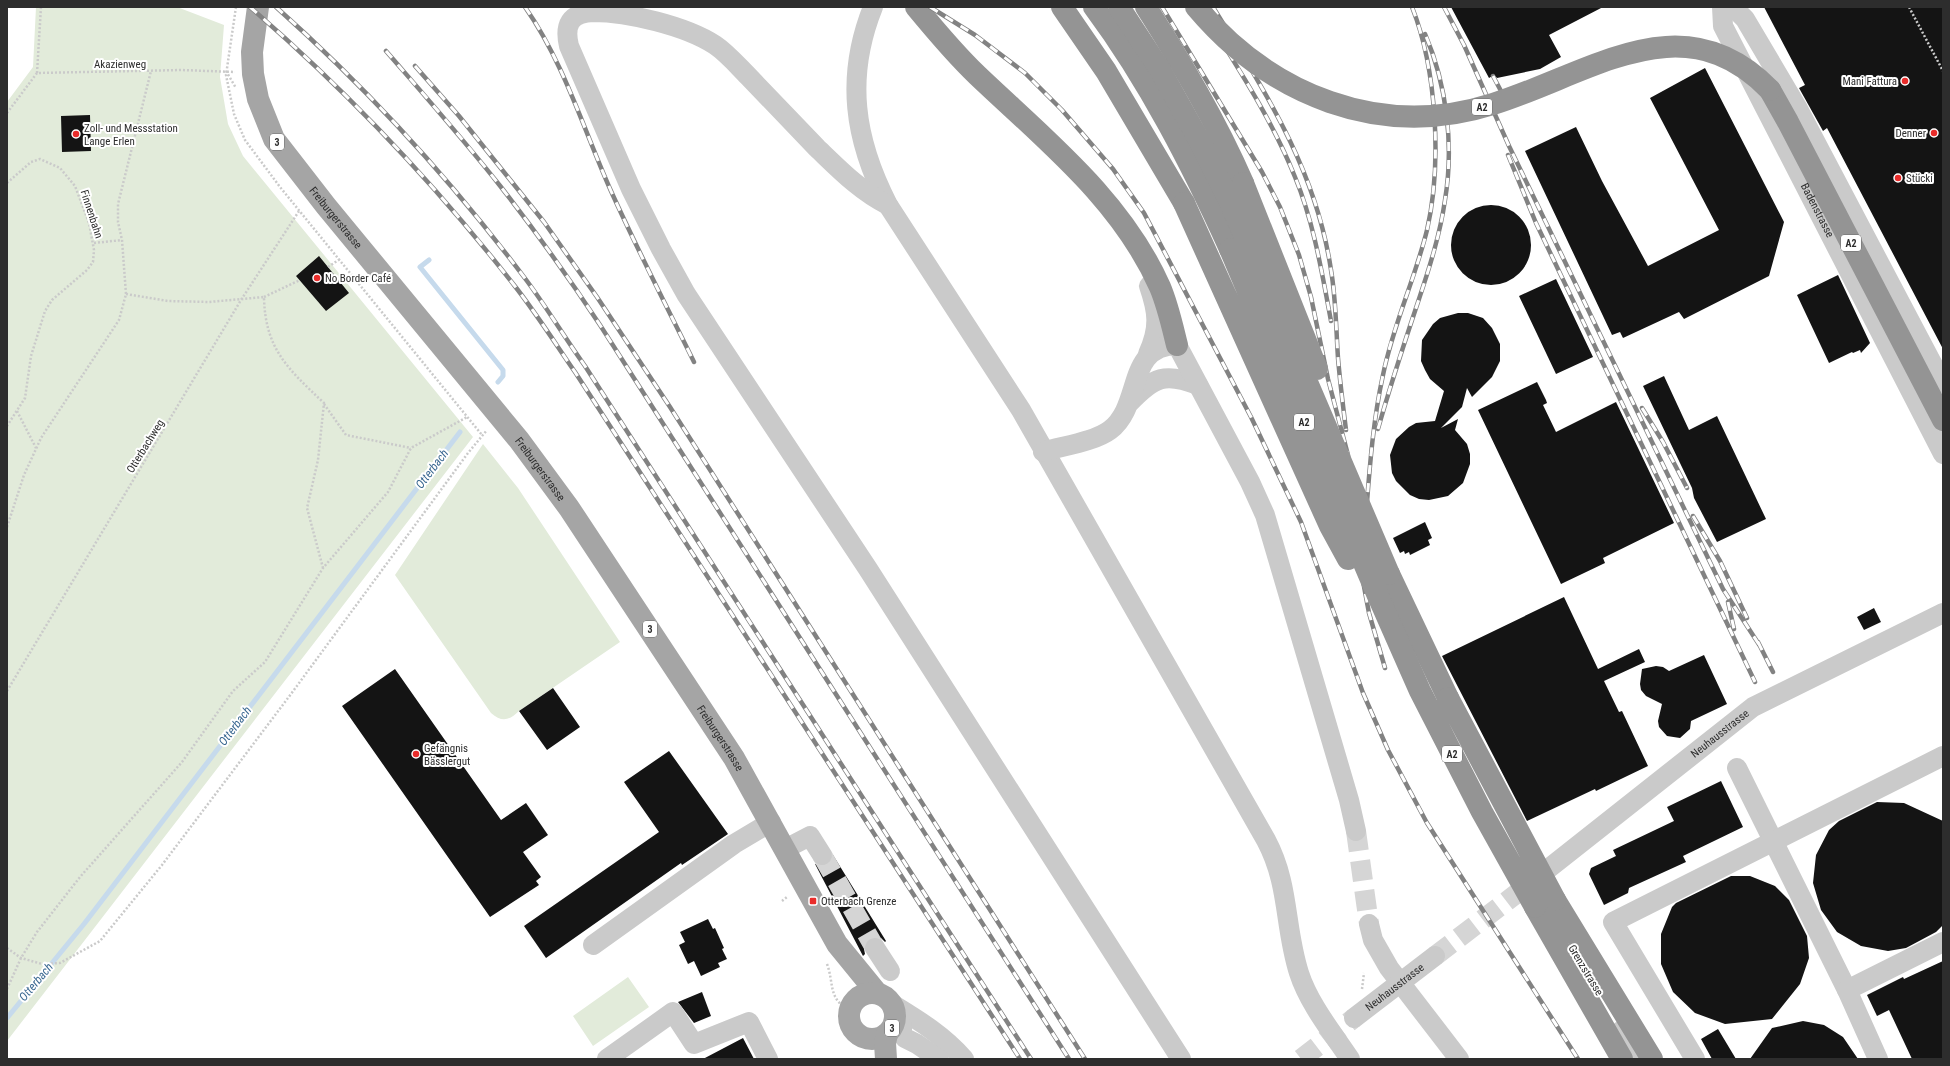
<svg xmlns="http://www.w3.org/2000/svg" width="1950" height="1066" viewBox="0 0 1950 1066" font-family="'Roboto Condensed',sans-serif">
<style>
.green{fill:#e2ebda}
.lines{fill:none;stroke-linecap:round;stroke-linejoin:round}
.stream{stroke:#c6daec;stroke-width:5}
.building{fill:#141414}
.minor-tunnel{stroke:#d5d5d5;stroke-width:20;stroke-dasharray:20 10;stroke-linecap:butt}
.path{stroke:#cacaca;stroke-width:2.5;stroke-dasharray:2 2;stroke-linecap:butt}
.minor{stroke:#cacaca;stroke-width:20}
.major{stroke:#a5a5a5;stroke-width:22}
.highway{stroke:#949494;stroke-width:22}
.rail-casing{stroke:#828282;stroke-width:4.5}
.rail{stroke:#fff;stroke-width:3;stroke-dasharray:9;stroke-linecap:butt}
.highway-bridge{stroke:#949494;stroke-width:22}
.poi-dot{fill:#e92c2a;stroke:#fff;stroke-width:1.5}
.labels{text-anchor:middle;stroke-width:4;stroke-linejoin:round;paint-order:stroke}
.shield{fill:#fff;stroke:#6c6c6c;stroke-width:1}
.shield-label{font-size:10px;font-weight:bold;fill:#2d2d2d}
.street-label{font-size:11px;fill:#2d2d2d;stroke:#fff}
.poi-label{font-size:11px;fill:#2d2d2d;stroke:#fff;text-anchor:start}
.water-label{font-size:12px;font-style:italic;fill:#3a6891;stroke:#fff}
</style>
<rect width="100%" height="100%" fill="#fff"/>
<path class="green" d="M36 7H177L224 25 220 77 228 124 243 156 473 437 7 1041V102L33 67Z
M483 444 518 488 620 642 519 711C510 720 502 723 491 713L395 575Z
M628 977 649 1007 593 1046 573 1016Z"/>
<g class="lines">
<path class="stream" d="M429 260 420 267 503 370V376L498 382
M7 1018 84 924 460 432"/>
</g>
<path class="building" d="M1451 7H1603L1549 35 1561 57 1540 69 1497 78 1494 75 1489 78Z
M1764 7H1943V349L1827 128 1823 131 1799 88 1805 85Z
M1705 68 1784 222 1769 276 1684 319 1679 312 1623 338 1620 332 1612 335 1525 151 1576 127 1602 181 1648 266 1719 230 1650 98Z
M90 115 91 151 62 152 61 116Z
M1451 245a40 40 0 1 1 80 0a40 40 0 1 1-80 0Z
M319 256 349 293 326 311 296 276Z
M1838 275 1870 343 1861 353 1860 350 1853 353 1852 352 1829 363 1797 295Z
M1556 279 1593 357 1556 374 1519 296Z
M1458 313H1468L1483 318 1492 328 1500 344V361L1492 377 1472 397 1467 388 1462 407 1441 428 1458 419 1455 430 1467 444 1470 454V464L1463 483 1448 496 1429 500 1419 499 1410 495 1396 481 1392 473 1390 455 1396 439 1409 427 1416 423 1435 421 1444 391 1430 379 1425 370 1421 361 1422 340 1433 324 1440 318Z
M1664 376 1689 430 1717 416 1766 519 1717 542 1694 498 1692 488 1643 386Z
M1537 382 1546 400 1547 403 1543 405 1556 432 1616 402 1674 523 1603 558 1605 563 1561 584 1478 410Z
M1425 522 1432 538 1428 540 1430 545 1410 555 1409 552 1405 554 1404 551 1400 553 1393 538Z
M1564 597 1598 669 1639 649 1645 662 1604 681 1619 712 1622 711 1648 766 1596 791 1595 789 1527 821 1442 656Z
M1874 608 1881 622 1864 630 1857 617Z
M1704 655 1727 704 1691 721 1690 729 1680 738 1667 736 1659 727 1658 721 1662 704 1646 696 1641 690 1640 684 1642 669 1656 666 1663 667 1669 671Z
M395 669 501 820 526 803 548 835 523 852 541 877 536 881 539 885 490 917 342 706Z
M553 688 580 727 547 750 519 711Z
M669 751 728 834 682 865 681 863 546 958 524 926 659 832 624 782Z
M1721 781 1743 827 1683 856 1686 862 1629 888 1628 893 1604 905 1589 874 1591 868 1616 856 1613 850 1674 821 1667 807Z
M1877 802 1904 803 1943 821V925L1936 932 1906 948 1888 951 1861 946 1837 932 1821 910 1813 883 1816 855 1829 830 1839 821Z
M833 855 886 941 885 942 881 938 875 937 869 938 865 943 864 949 865 954 863 956 815 864 822 866 828 865 832 861Z
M1731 876H1750L1775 886 1789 900 1807 936 1809 958 1800 984 1772 1019 1725 1024 1695 1013 1673 992 1661 964V934L1672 907 1676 903Z
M708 919 713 929 715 928 724 948 722 949 727 959 718 963 720 967 701 976 694 961 688 964 679 945 685 942 680 932Z
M1943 961V1059H1912L1889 1010 1877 1016 1867 995 1903 977 1904 979Z
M702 992 711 1016 694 1023 678 1002Z
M1803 1021 1824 1025 1843 1037 1858 1059H1750L1772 1028Z
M1718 1029 1736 1059H1712L1701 1039Z
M743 1038 754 1059H703Z"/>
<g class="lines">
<path class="minor-tunnel" d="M1356 831 1369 924
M822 855 875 948
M1435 956 1520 891
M1301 1059 1354 1018"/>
<path class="path" d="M236 7 226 75 234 114 245 140 280 187 482 435
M1909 7 1943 71
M226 71 236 88
M37 73 41 7
M7 113 37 73 181 70 235 72
M7 183 31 162 40 159 60 168 75 186 89 223 94 250 93 262 87 270 52 300 45 311 31 356 25 398 7 426
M94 243 122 240
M328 267 340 259
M126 294 168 301 209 302 264 297C265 349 288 369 324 403L318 460 307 508 323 568
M264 297 300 280
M324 404 346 435 411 448
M17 411 36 448
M7 527 24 475 41 438 119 320 126 294 122 240 118 222V204L151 71
M7 691 241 300 299 211
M782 901 787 897
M7 948 21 958 42 964 60 963 100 941 162 865 291 694 468 453 487 430
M827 964C834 982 828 1000 849 1009
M7 989 21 958 37 932 80 877 182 762 233 691 265 662 323 568 388 492 411 448 467 417
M1362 989 1364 973"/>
<g class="minor">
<path d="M873 7C845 77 854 139 888 205L1021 410 1266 840C1290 885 1284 926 1299 973 1309 1004 1332 1032 1350 1059"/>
<path id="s1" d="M1722 7 1723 26 1943 454"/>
<path d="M1733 7 1745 19 1797 107 1943 384"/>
<path d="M888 205C860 191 839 169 817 148 794 124 771 100 748 76 738 66 727 53 715 45 686 26 628 12 593 12 570 13 564 25 569 46L631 189 661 249 686 294 868 569 1181 1059"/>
<path d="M1148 354C1160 328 1158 312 1149 286"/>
<path d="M1130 402C1154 377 1165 372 1198 385"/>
<path d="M1043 452C1062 446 1094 442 1110 430 1143 405 1125 346 1177 345L1250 482 1265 515 1349 800 1356 831"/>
<path d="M1737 768 1847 990 1878 1059"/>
<path d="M785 849 810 836 822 855"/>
<path id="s2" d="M1529 884 1753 707 1943 613"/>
<path d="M1369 924 1373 940 1389 968 1459 1059"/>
<path d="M593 945 734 844 771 822"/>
<path d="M875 948 890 971"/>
<path d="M1847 990 1943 942"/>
<path d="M892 1004C918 1020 943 1035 964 1059"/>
<path id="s3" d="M1354 1018 1435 956"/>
<path d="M902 1026V1034L905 1038 917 1044 939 1059"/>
<path d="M1622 1030 1639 1059"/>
<path d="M607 1059 673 1012 694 1044 749 1022 768 1059"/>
<path d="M1695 1059 1613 922 1943 756"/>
</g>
<g class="major">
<path id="s4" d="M258 7 252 52 253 74 258 99 274 139 326 206 519 440 569 508 734 758 837 944 877 993"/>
<circle cx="872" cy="1016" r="23"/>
<path d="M886 1059 885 1043 887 1034"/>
</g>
<path class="highway" d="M916 7C935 30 955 54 977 75 1044 139 1121 199 1160 287 1168 306 1172 325 1177 345
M1062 7 1106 71 1184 203
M1094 7C1149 81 1192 165 1230 249
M1146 7C1182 64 1216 121 1243 183
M1770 90 1788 122 1943 420
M1389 574 1448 698
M1555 900 1652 1059
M1535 907 1622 1059"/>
<defs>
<path id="rail" d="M250 7C347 91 435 184 514 285 536 313 555 343 575 372L1020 1059
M276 7C369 90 452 181 527 281 547 308 565 338 585 366L1031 1059
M525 7C564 63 583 128 611 191 637 249 666 305 694 362
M930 7 975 35 1025 73 1062 110 1113 169 1144 213 1251 417 1301 522 1363 693 1388 750 1427 823 1578 1059
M1162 7 1262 172 1280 207 1299 255 1311 297 1328 379 1348 455 1353 528 1369 613 1385 668
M1200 7C1234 62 1271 117 1295 177 1314 223 1322 273 1331 321
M1213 7C1265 92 1316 169 1331 270 1336 299 1336 329 1338 358 1340 382 1343 406 1346 430
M1444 7 1464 45 1509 146 1723 589 1760 646
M386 51C425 96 464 140 501 187 536 232 569 278 600 325L1069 1059
M415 66 459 116 544 222 597 297 670 407 1085 1059
M1493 76 1501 91
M1508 155 1536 223 1755 682
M1642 408 1663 442 1687 488
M1378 429C1390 386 1404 344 1418 302 1429 269 1440 235 1445 200 1454 146 1447 85 1425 34
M1693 516 1720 561 1747 618
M1365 528C1369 477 1372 425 1383 375 1393 325 1415 279 1427 230 1442 165 1437 70 1412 7
M1728 602 1734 629
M1758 642 1773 672"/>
</defs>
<use href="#rail" class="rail-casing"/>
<use href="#rail" class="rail"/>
<path class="highway-bridge" d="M1119 7 1159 68 1198 138 1230 202 1389 574
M1196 7C1270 95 1380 140 1493 104 1592 73 1683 0 1770 90
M1243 183 1317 369
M1184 203 1330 526 1348 559
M1230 249 1378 596 1420 691 1482 812 1535 907
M1448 698 1555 900"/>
</g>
<g class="poi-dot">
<circle cx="1905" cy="81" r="4"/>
<circle cx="1934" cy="133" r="4"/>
<circle cx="76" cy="134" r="4"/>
<circle cx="1898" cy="178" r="4"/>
<circle cx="317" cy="278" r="4"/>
<circle cx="416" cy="754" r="4"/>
<rect x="809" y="897" width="8" height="8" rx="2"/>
</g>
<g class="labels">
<g class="shield">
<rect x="1472" y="99" width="20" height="16" rx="3"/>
<rect x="270" y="134" width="14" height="16" rx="3"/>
<rect x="1841" y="235" width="20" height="16" rx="3"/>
<rect x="1294" y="414" width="20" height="16" rx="3"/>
<rect x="643" y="621" width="14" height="16" rx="3"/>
<rect x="1442" y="746" width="20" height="16" rx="3"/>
<rect x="885" y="1020" width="14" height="16" rx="3"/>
</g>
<g class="shield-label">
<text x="1482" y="111">A2</text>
<text x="277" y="146">3</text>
<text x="1851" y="247">A2</text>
<text x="1304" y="426">A2</text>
<text x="650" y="633">3</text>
<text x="1452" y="758">A2</text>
<text x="892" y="1032">3</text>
</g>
<g class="street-label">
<text x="120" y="68">Akazienweg</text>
<text dy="4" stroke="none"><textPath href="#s1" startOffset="226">Badenstrasse</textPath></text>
<text transform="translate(92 214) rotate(72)" y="4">Finnenbahn</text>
<text dy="4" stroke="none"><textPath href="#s4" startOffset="236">Freiburgerstrasse</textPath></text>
<text transform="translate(145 446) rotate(-58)" y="4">Otterbachweg</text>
<text dy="4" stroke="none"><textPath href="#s4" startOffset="560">Freiburgerstrasse</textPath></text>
<text dy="4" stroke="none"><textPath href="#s2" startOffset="243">Neuhausstrasse</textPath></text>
<text dy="4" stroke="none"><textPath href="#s4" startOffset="884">Freiburgerstrasse</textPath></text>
<text transform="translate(1586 970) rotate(59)" y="4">Grenzstrasse</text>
<text dy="4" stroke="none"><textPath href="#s3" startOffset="51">Neuhausstrasse</textPath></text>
</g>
<g class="poi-label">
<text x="1897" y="85" text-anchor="end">Mani Fattura</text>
<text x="84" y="132">Zoll- und Messstation<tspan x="84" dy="13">Lange Erlen</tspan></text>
<text x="1926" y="137" text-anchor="end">Denner</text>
<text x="1906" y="182">Stücki</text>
<text x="325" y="282">No Border Café</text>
<text x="424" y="752">Gefängnis<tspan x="424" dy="13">Bässlergut</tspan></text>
<text x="821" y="905">Otterbach Grenze</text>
</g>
<g class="water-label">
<text transform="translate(432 469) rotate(-53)" y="4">Otterbach</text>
<text transform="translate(235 726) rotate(-53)" y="4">Otterbach</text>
<text transform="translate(36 982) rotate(-50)" y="4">Otterbach</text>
</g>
</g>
<rect width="1950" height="1066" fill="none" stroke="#2d2d2d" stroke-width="16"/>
</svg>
